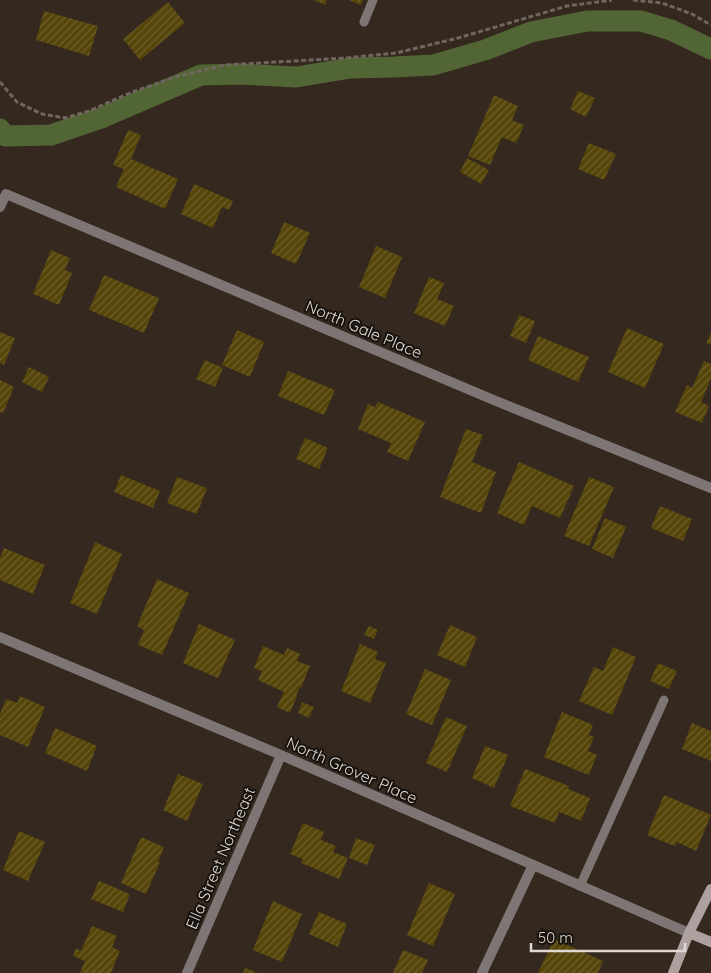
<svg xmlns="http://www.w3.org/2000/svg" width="711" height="973" viewBox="0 0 711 973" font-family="Quicksand,sans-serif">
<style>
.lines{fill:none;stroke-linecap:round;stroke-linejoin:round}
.canal{stroke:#526535;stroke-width:21}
.building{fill:url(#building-hatch)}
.path{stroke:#70665e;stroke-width:3;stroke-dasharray:5 2.5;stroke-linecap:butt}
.lane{stroke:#7e7675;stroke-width:9}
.street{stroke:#7e7675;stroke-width:10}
.secondary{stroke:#aea09f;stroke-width:10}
.labels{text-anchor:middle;stroke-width:4;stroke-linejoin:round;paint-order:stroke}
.street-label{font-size:16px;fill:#e0d8d2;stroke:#17120e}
</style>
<defs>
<pattern id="building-hatch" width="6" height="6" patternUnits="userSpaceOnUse" patternTransform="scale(1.25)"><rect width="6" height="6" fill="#554509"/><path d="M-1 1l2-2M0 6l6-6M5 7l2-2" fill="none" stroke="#6d5f2c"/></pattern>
</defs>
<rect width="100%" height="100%" fill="#34281f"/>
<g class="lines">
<path class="canal" d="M0 129 6 136 51 135 101 118 201 75 242 74 296 77 351 68 394 67 433 65 485 50 531 32 587 21H641L671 30 711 49"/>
</g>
<path class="building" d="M314 0H327L325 5Z
M349 0H363L361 5Z
M168 2 185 23 140 60 123 39Z
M44 11 98 26 89 56 36 40Z
M578 91 595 98 586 117 570 109Z
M494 95 518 106 512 120 524 125 516 143 502 137 490 165 468 156Z
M128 130 141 135 131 159 178 179 165 209 116 187 124 169 113 165Z
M589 143 616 154 604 180 578 169Z
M467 158 489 170 481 184 460 172Z
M194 184 233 201 229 210 222 207 213 228 181 214Z
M284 222 310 233 296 264 271 253Z
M376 246 402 257 385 298 359 287Z
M51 250 70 258 65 270 72 273 59 305 33 294Z
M104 275 159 298 144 333 89 310Z
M429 277 444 283 437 299 454 306 445 326 414 313Z
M519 315 535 321 526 343 510 336Z
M627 328 664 344 645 388 608 372Z
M237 330 264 342 250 377 222 365Z
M0 332 15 338 4 365 0 363Z
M711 332V345L706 343Z
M538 336 589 357 578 382 528 360Z
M205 360 223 368 215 387 196 379Z
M704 361 711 364V379L701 402 709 406 702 423 675 412 687 385 692 388Z
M29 367 49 377 42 392 22 382Z
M288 371 335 390 324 415 278 396Z
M0 380 14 387 3 413 0 412Z
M378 402 425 422 408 461 387 452 391 443 358 429 368 404 375 407Z
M466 429 483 435 472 462 496 472 481 513 440 497Z
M305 438 328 448 319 469 296 459Z
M519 462 574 486 560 518 532 506 524 525 497 513Z
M121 475 160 491 153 508 114 492Z
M177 477 207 488 197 514 167 503Z
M589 477 614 487 589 546 564 536Z
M660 506 692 519 683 541 651 528Z
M605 518 626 527 613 558 592 549Z
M95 542 122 554 97 614 70 603Z
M4 548 45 565 33 594 0 580V558Z
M157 579 189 593 162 655 138 645 144 630 137 626Z
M199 624 235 640 218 678 183 663Z
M450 625 477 637 465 667 437 655Z
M369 626 378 630 374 639 364 635Z
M360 644 378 652 375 659 386 663 370 703 341 691Z
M263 646 284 655 287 648 300 654 297 661 310 666 301 688 300 687 296 696H297L290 713 277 707 284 692 258 680 262 671 254 668Z
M613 647 636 657 612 715 579 701 594 667 603 671Z
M658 663 677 671 669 689 650 681Z
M425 669 451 680 432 725 406 714Z
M20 696 45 707 28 747 0 735V714L6 699 17 703Z
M302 702 314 707 309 718 298 713Z
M562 712 593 725 589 735 594 737 588 751 597 755 589 775 544 757Z
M446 717 467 726 447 772 426 763Z
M692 723 711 731V761L682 749Z
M55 728 97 746 87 771 45 753Z
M485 746 508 755 494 788 472 778Z
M525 769 569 786 568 789 590 798 581 821 559 812 555 823 510 806Z
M178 774 203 784 187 821 163 810Z
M664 795 711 815 696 851 677 842 675 846 647 835Z
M303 823 324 832 321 840 336 846 333 852 348 858 339 879 301 863 303 859 290 854Z
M19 831 45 842 28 881 3 870Z
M141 837 164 847 158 862H160L146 894 121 883Z
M356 838 375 845 367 865 349 858Z
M99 881 130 894 123 912 91 899Z
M429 883 455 894 433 946 407 935Z
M273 901 302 914 282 962 253 950Z
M319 912 347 924 338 947 309 934Z
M92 926 117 936 112 947 120 951 111 973H80L85 961 73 956 76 948 81 951Z
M554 939 603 961 598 973H538Z
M403 950 428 960 422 973H393Z
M245 968 258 973H243Z"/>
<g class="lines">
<path class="path" d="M633 0 662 3 692 14 711 25
M0 82 17 102 42 114 65 118 89 111 130 93 178 76 226 65 345 58 396 53 458 38 567 6 612 0"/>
<path class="lane" d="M364 22 373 0
M580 886 664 700"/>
<path class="street" d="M0 207 6 194 496 401 711 488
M0 637 281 755 689 933
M187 973 281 755
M482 973 533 865"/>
<path class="secondary" d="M689 933 711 942
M673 973 689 933 711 889"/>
</g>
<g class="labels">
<g class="street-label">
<text transform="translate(364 329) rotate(23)" y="6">North Gale Place</text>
<text transform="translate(352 770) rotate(24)" y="6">North Grover Place</text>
<text transform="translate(220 858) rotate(-67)" y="6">Ella Street Northeast</text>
</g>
</g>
<path d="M531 943v8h154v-8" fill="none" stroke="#e0d8d2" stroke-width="2.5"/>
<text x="538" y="943" font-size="15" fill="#e0d8d2" stroke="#17120e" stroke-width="4" paint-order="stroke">50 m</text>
</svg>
